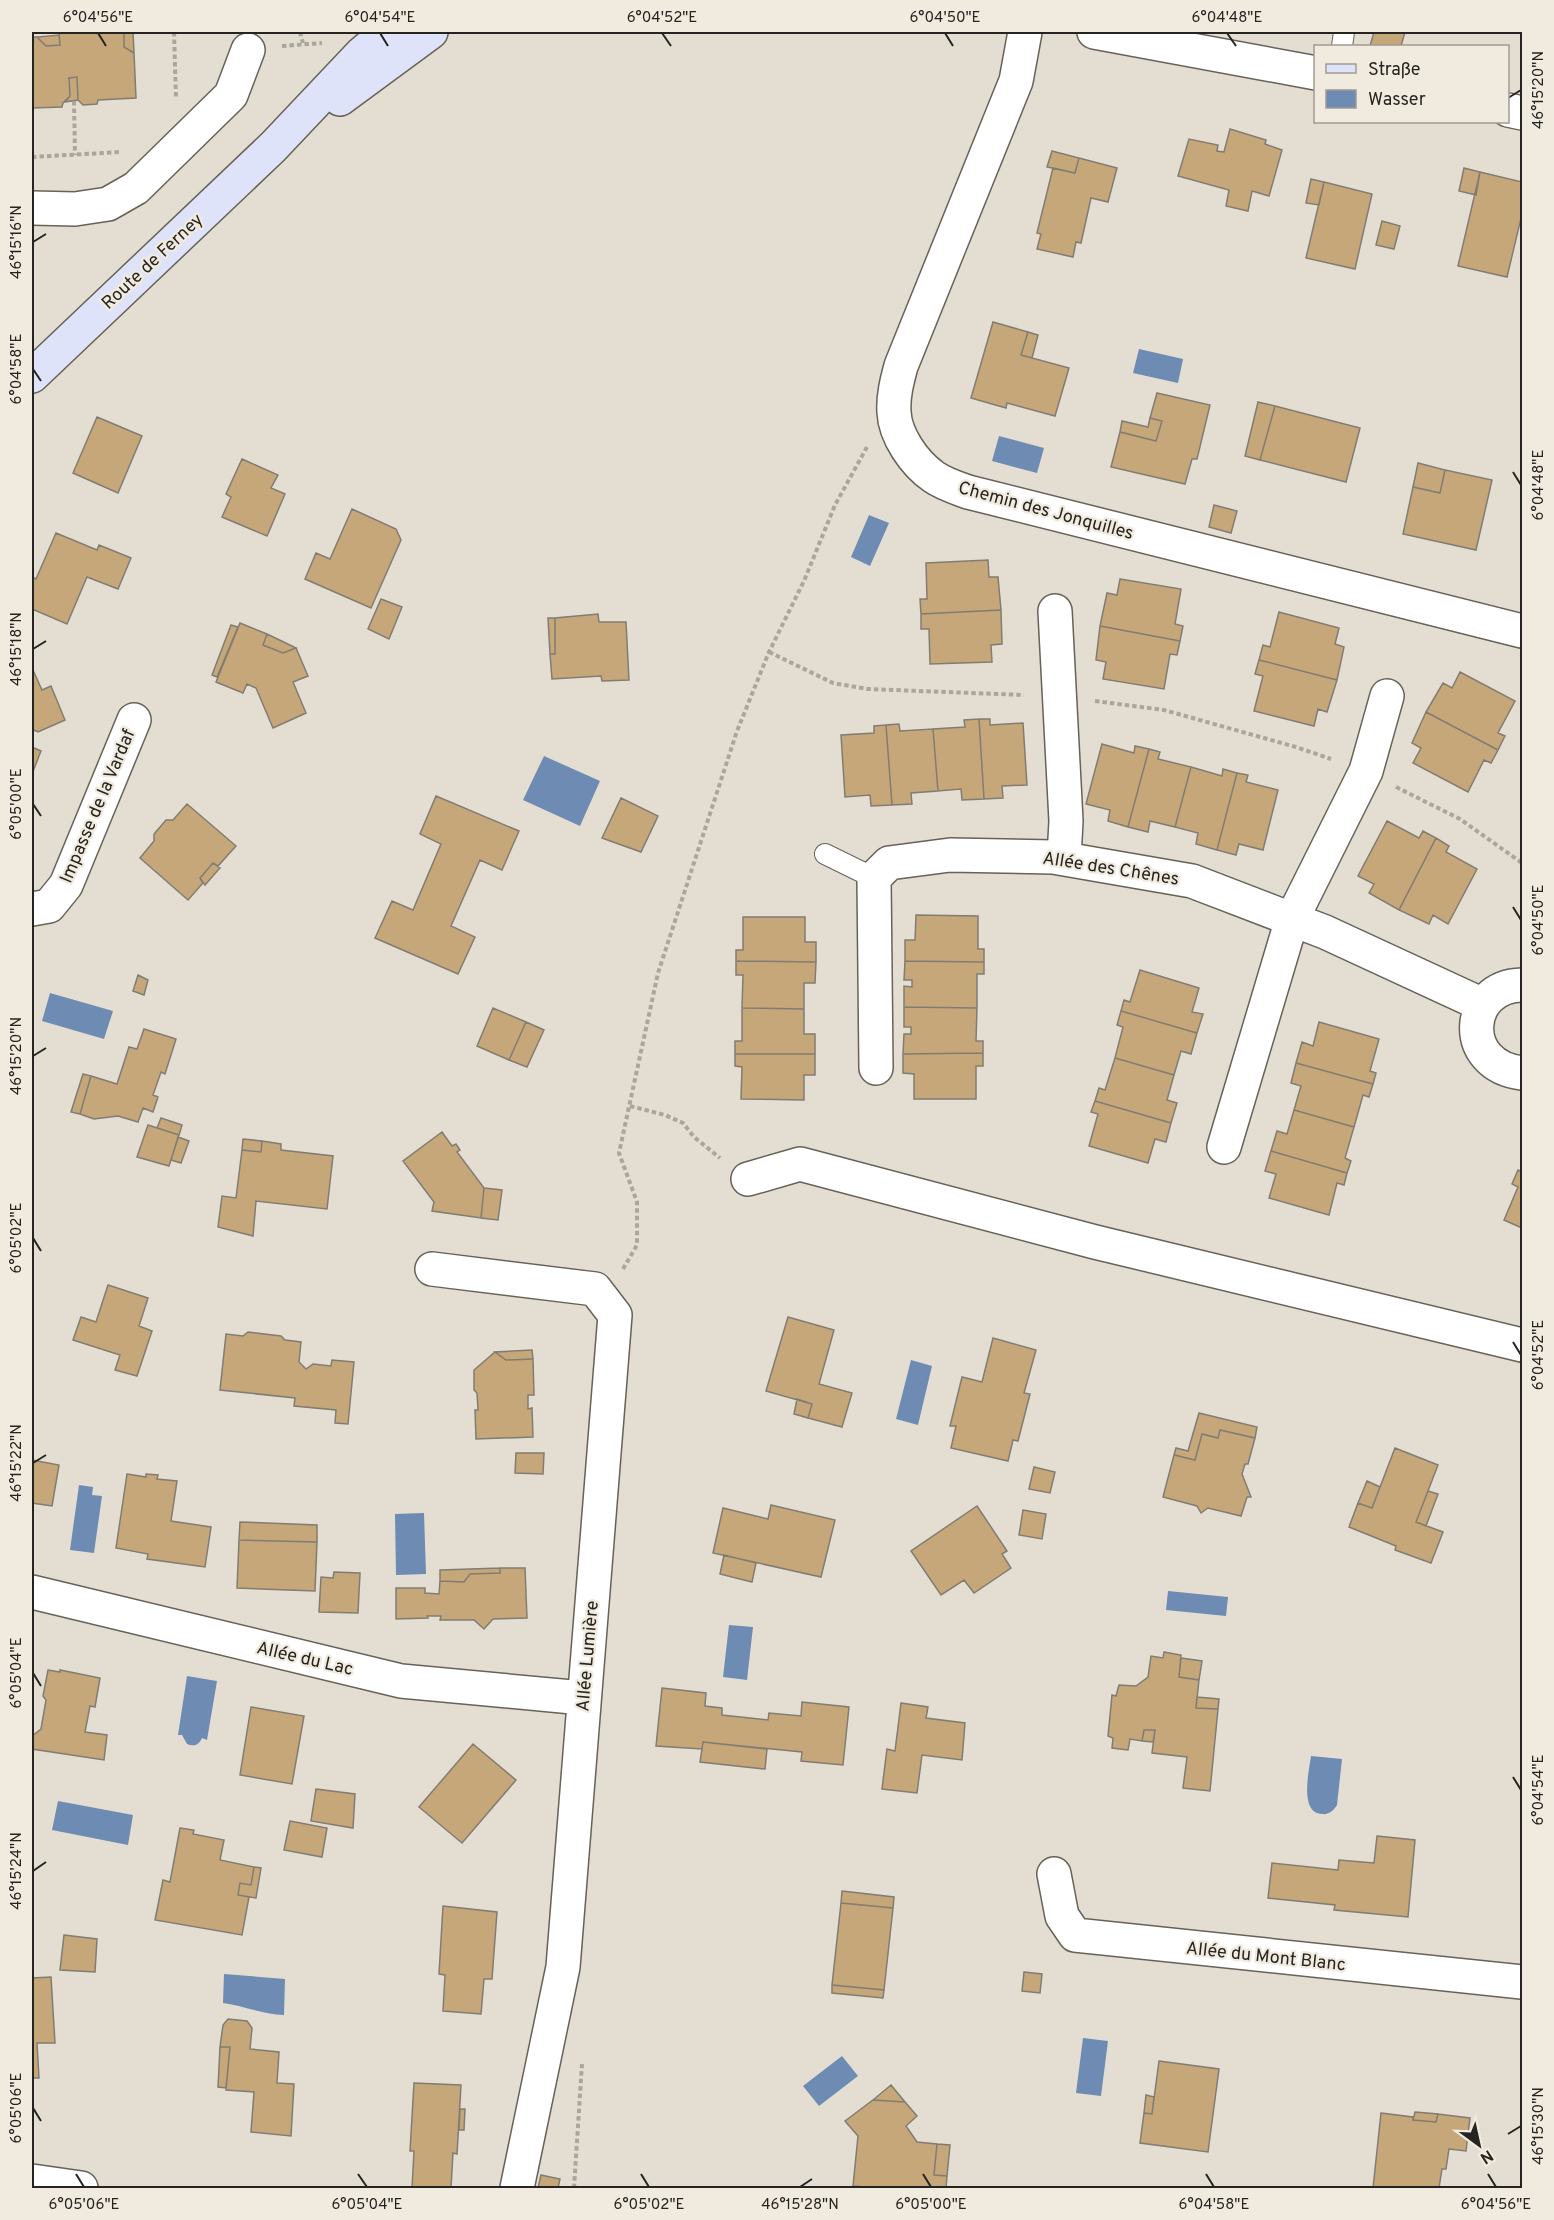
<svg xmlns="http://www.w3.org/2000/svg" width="1554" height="2220" viewBox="0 0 1554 2220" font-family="Overpass,sans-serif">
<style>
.water{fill:#6e8bb4}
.building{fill:#c5a77a;stroke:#837c72;stroke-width:1.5}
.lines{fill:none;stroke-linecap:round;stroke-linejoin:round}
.lane-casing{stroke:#676258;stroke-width:22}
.street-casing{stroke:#676258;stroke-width:36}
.secondary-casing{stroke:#676258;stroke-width:36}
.path{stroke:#aba69c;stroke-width:4;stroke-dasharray:4.5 3;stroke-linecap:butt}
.lane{stroke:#fff;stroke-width:20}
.street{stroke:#fff;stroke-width:33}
.secondary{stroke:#dfe3f9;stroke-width:33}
.ticks{fill:none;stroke:#262420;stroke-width:2}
.labels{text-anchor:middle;stroke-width:4.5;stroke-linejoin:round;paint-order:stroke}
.street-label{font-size:18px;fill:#262420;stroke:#f1ebdf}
.neatline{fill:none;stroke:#262420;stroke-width:2}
.ticks-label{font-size:15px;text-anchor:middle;fill:#262420}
</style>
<rect width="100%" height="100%" fill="#e4ded2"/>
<path class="water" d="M1139 349 1183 359 1178 383 1133 373Z
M999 436 1044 448 1037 473 992 461Z
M869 515 889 523 870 566 851 557Z
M544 756 600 781 580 826 523 800Z
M50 993 113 1011 104 1039 42 1021Z
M911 1360 932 1366 918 1425 896 1419Z
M79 1485 93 1487 92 1495 102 1496 94 1553 70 1550Z
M424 1513 426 1574 396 1575 395 1514Z
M1168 1591 1228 1597 1226 1616 1166 1610Z
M729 1625 753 1627 747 1680 723 1677Z
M187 1676 217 1681 207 1740 202 1738C199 1745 194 1747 187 1744L182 1735H178Z
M1311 1756 1342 1759 1337 1805C1334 1810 1329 1815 1322 1814 1299 1813 1309 1771 1311 1756Z
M58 1801 133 1815 128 1845 52 1830Z
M224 1974 285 1979 284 2015C262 2014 244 2006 223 2003Z
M1083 2038 1108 2041 1101 2096 1076 2093Z
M842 2056 858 2076 819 2106 803 2086Z"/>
<path class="building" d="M59 32H124V47L134 53 136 98 98 100 97 104 83 105 78 100 77 77 69 78 70 96 63 103 62 107 32 108V37H37L46 46 60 45Z
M124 32H133L134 53 124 47Z
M1374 32H1405L1401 46H1370Z
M59 35 60 45 46 46 37 37Z
M77 77 78 100 65 102 70 96 69 78Z
M1230 129 1266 140 1265 144 1282 150 1269 196 1252 191 1248 211 1226 206 1229 190 1178 176 1189 139 1218 145 1217 151 1224 152Z
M1052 151 1079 158 1075 173 1047 167Z
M1079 158 1117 168 1108 202 1091 198 1081 243 1076 242 1073 257 1037 249 1041 234 1037 233 1053 168 1075 173Z
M1464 168 1480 172 1476 195 1459 191Z
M1480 172 1522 182V214L1507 277 1458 266Z
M1311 179 1324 182 1319 205 1306 203Z
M1324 182 1372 194 1355 269 1306 258Z
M1382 221 1400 226 1394 249 1376 245Z
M993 322 1028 332 1021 355 1069 368 1055 416 1007 403 1006 408 971 398Z
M1028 332 1038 335 1032 358 1021 355Z
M1157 393 1210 405 1197 459H1192L1185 484 1111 467 1120 432 1156 441 1162 421 1150 418Z
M1258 402 1275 406 1260 460 1245 456Z
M1275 406 1360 428 1346 482 1260 460Z
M97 417 142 436 118 493 73 473Z
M1150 418 1162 421 1156 441 1120 432 1122 421 1148 427Z
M242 459 278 475 271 488 285 494 267 536 222 517 231 497 226 494Z
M1418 463 1445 470 1440 493 1413 487Z
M1445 470 1492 480 1476 550 1403 534 1413 487 1440 493Z
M1214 505 1237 511 1231 533 1209 527Z
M352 509 396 529 401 540 371 608 305 579 316 553 330 559Z
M56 533 97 550 99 545 131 558 118 589 87 577 67 624 32 609V577L36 579Z
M988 560 989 577H998L1001 610 921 614 920 599H927L926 563Z
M1120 579 1181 589 1175 624 1183 626 1180 641 1100 626 1107 593 1117 595Z
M381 599 402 607 389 639 368 629Z
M1001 610 1002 644 991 645 992 662 930 664 929 629H921V614Z
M1279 612 1339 628 1335 644 1344 647 1337 680 1259 660 1263 645 1270 647Z
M598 614 599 622H626L629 680 602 681 601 676 552 679 550 654H555V618Z
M548 618H555V654H550Z
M240 623 267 634 263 645 283 653 296 648 308 676 293 682 306 713 273 728 256 688 247 684 243 693 216 682Z
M231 625 238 627 217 677 212 675Z
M1100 626 1180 641 1177 655 1170 654 1164 689 1103 679 1106 662 1096 660Z
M267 634 296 648 283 653 263 645Z
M1259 660 1337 680 1327 712 1318 709 1314 726 1254 711 1263 676 1255 674Z
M32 668 42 690 51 686 65 720 38 732 34 730 32 736Z
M1460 672 1515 701 1498 733 1505 736 1498 750 1426 712 1443 683 1452 688Z
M1426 712 1498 750 1491 763 1484 760 1468 792 1413 763 1421 748 1412 743Z
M979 719 984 799 962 800 961 789 938 791 933 729 965 727 964 720Z
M979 719H990V725L1023 723 1027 785 1002 786 1003 798 984 799Z
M899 724 900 731 933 729 938 791 911 793 912 804 892 805 886 725Z
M886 725 892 805 871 806 870 795 845 797 841 735 874 733V726Z
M1102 744 1134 753 1135 746 1149 749 1128 827 1108 821 1110 810 1086 804Z
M32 747 41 751 32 774Z
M1149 749 1160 752 1158 759 1191 767 1175 827 1150 821 1148 832 1128 827Z
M1191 767 1222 776 1223 769 1237 773 1217 850 1196 844 1198 833 1175 827Z
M1237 773 1248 775 1246 782 1278 790 1263 850 1239 844 1236 855 1217 850Z
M436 796 519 831 502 870 480 860 451 926 475 937 458 974 375 938 392 901 413 910 441 844 420 834Z
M621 798 658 816 641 852 602 838Z
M187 804 236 846 218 866 213 863 200 878 203 883 188 900 140 858 154 841V834L166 820H173Z
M1387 821 1419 838 1423 831 1436 838 1399 910 1369 893 1374 884 1358 876Z
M1436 838 1449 846 1446 852 1477 869 1448 924 1433 915 1429 924 1399 910Z
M213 863 220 868 205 885 200 878Z
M916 915 978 916V949H984V962L905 961V940H915Z
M743 917H805V942H816V962L736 961V950H743Z
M736 961 816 962 815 983H804V1009L742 1008 743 975H736Z
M905 961 984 962V974H977V1008L904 1007V986L912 987V980H904Z
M1140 970 1199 988 1192 1012 1203 1014 1197 1033 1121 1011 1124 1000 1130 1002Z
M138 975 148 980 144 995 133 991Z
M904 1007 977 1008 976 1041H983V1053L903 1054 904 1034H911V1027H904Z
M493 1008 526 1022 509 1060 477 1046Z
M742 1008 804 1009V1034H815V1054H735V1041H742Z
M1121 1011 1197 1033 1191 1054 1181 1051 1174 1075 1115 1058 1123 1027 1117 1025Z
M526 1022 544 1030 527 1067 509 1060Z
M1319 1022 1379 1039 1370 1071 1376 1073 1373 1084 1296 1063 1302 1042 1313 1046Z
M144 1029 176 1039 165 1074 161 1072 153 1095 158 1097 153 1112 143 1108 138 1122 118 1116 94 1119 80 1114 91 1076 117 1084 129 1047 137 1049Z
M983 1053V1066H976V1099H914V1074L903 1073V1054Z
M735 1054H815V1075H804V1100L741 1099 742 1067 735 1066Z
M1115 1058 1174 1075 1167 1100 1177 1103 1171 1123 1095 1101 1099 1088 1105 1090Z
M1296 1063 1373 1084 1369 1097 1363 1095 1354 1127 1294 1110 1301 1086 1291 1083Z
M83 1074 91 1076 80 1114 71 1112Z
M1095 1101 1171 1123 1166 1142 1155 1139 1148 1163 1089 1146 1098 1114 1091 1112Z
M1294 1110 1354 1127 1345 1158 1351 1161 1347 1173 1271 1151 1277 1131 1287 1134Z
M161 1118 182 1125 179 1135 157 1128Z
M148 1125 179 1135 169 1166 137 1157Z
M442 1132 452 1146 456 1144 460 1150 457 1152 484 1188 481 1218 432 1211 434 1202 403 1161Z
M178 1137 189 1141 181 1163 171 1160Z
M243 1139 262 1141 261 1152 242 1150Z
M262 1141 281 1144V1150L333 1156 327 1209 256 1201 253 1236 218 1227 222 1196 236 1198 242 1150 261 1152Z
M1271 1151 1347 1173 1344 1185 1337 1183 1329 1215 1269 1198 1276 1174 1265 1171Z
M1518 1170 1522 1172V1228L1504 1220 1518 1187 1512 1184Z
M484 1188 502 1190 498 1220 481 1218Z
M108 1285 148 1298 139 1326 152 1331 137 1376 115 1370 120 1355 73 1340 81 1317 96 1322Z
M788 1317 834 1330 819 1384 852 1393 842 1427 808 1418 812 1404 766 1391Z
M248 1332 281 1336 285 1340 301 1342 299 1362 306 1369 313 1364 331 1366 332 1360 354 1362 348 1424 335 1423 336 1410 294 1406 295 1398 220 1390 226 1334 243 1336Z
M993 1338 1036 1350 1024 1393 1030 1394 1018 1441 1013 1440 1008 1461 951 1448 956 1426H950L962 1377 982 1382Z
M532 1350 533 1359 506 1360 495 1352Z
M495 1352 506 1360 533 1359 534 1395H528V1409L532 1408 533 1437 476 1439 475 1410H478L477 1393 474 1390V1370Z
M797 1399 812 1404 808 1418 794 1414Z
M1199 1413 1257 1427 1255 1438 1220 1430 1218 1438 1202 1434 1195 1460 1174 1455 1176 1448 1188 1451Z
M1220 1430 1255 1438 1248 1464H1245L1242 1474 1251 1497H1247L1241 1516 1208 1508 1201 1513 1197 1506 1163 1497 1174 1455 1195 1460 1202 1434 1218 1438Z
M1395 1448 1438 1465 1416 1522 1443 1532 1431 1563 1395 1550 1396 1546 1349 1527 1358 1503 1372 1508Z
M516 1453H544L543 1474 515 1473Z
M32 1460 59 1465 52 1506 32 1503Z
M1034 1467 1055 1472 1050 1493 1029 1489Z
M127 1474 146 1477V1474L158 1475 157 1479 177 1481 171 1521 211 1527 205 1567 147 1559 148 1554 116 1548Z
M1367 1481 1380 1487 1372 1508 1358 1503Z
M1428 1491 1438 1494 1426 1526 1416 1522Z
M771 1505 835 1520 821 1577 713 1553 723 1508 768 1519Z
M977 1506 1007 1551 1002 1554 1011 1568 974 1593 964 1580 941 1595 911 1551Z
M1023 1510 1046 1514 1042 1539 1019 1535Z
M240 1522 317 1525V1542L239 1540Z
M239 1540 317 1542 315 1591 237 1588Z
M724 1555 756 1563 752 1582 720 1574Z
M500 1568V1573L470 1574 464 1582 440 1581V1570Z
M500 1568H525L527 1618 493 1619 484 1629 474 1620H440L441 1616H427L428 1618 396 1619V1588H425V1593L439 1594 440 1581 464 1582 470 1574 500 1573Z
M334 1572 360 1573 358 1613 319 1612 321 1577 333 1578Z
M1164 1652 1181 1655 1179 1677 1199 1680 1196 1708 1218 1709 1210 1791 1183 1788 1187 1757 1152 1753 1155 1730H1144L1142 1741 1130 1739 1128 1750 1112 1748 1113 1738 1108 1736 1112 1695 1116 1696 1119 1685 1136 1686 1148 1677 1151 1656 1163 1658Z
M1181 1658 1202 1661 1199 1680 1179 1677Z
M48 1670 60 1672V1670L100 1678 95 1707 90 1706 85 1732 107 1735 104 1760 32 1749V1736L41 1729 46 1700 43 1696Z
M662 1688 706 1693 705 1706 722 1708V1715L768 1720 769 1713 801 1716 802 1702 849 1707 843 1765 801 1761 802 1752 703 1742 702 1749 656 1746Z
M1197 1697 1219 1699 1218 1709 1196 1708Z
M901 1703 928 1707 926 1718 965 1723 962 1760 922 1755 917 1793 882 1789 887 1749 895 1751Z
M251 1707 304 1716 292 1784 240 1775Z
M1144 1730H1155L1153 1742 1142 1741Z
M703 1742 767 1749 765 1769 700 1762Z
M473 1744 516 1780 462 1843 419 1807Z
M316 1789 355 1794 353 1828 311 1821Z
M290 1821 327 1828 322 1857 284 1850Z
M180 1828 194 1830 193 1834 224 1840 220 1860 254 1867 251 1885 240 1883 238 1895 249 1897 242 1935 155 1920 163 1880 170 1882Z
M1377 1836 1415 1840 1408 1917 1334 1910 1335 1905 1268 1898 1272 1863 1338 1870 1339 1860 1374 1863Z
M254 1867 261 1868 256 1898 238 1895 240 1883 251 1885Z
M842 1891 894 1897 893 1908 841 1903Z
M841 1903 893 1908 884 1990 832 1985Z
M443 1906 497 1912 492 1979H484L481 2014 443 2011 445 1975 439 1974Z
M64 1935 97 1939 95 1972 60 1970Z
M1024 1972 1042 1974 1040 1993 1022 1991Z
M51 1977 55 2043H37L39 2078H32V1978Z
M832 1985 884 1990 883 1998 832 1993Z
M228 2019 247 2021 252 2028 250 2049 279 2052 277 2083 294 2084 291 2136 251 2132 254 2092 226 2090 230 2047H220L223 2025Z
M220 2047H230L226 2088 218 2087Z
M1159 2061 1219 2069 1208 2152 1140 2143 1144 2113 1152 2114Z
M414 2083 461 2085 457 2154 453 2153 451 2188H412L414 2151H410Z
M891 2085 905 2102 873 2100Z
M1146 2095 1154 2097 1152 2114 1144 2113Z
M873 2100 905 2102 917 2116 906 2126 917 2142 937 2144 934 2175 947 2176 946 2188H879L853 2186 858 2136 845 2121Z
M460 2109H465L464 2130H459Z
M1415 2112 1438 2114 1436 2122 1413 2120Z
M1381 2113 1413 2117V2120L1436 2122 1438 2114 1470 2118 1466 2151 1449 2149 1446 2169H1442L1439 2188H1373Z
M937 2144 950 2145 947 2176 934 2175Z
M541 2175 560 2179 558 2188H538Z"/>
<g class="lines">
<defs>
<path id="lane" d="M1342 46 1344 32
M825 854 874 878"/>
<path id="street" d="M1025 32 1016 81 901 366C897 381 893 396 894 412 895 436 915 464 934 477 944 484 957 488 968 492L1522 631
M1094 32 1316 73
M1508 110 1522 113
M32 208 75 209 108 204 136 188 231 95 248 50
M1055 611 1066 821 1064 858
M32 909 49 906 66 885 134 720
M1522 985C1464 986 1459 1066 1522 1073
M876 1068 874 878 889 863 950 855 1053 857 1192 881 1325 932 1483 1005
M1224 1147 1292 919 1366 771 1387 696
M748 1179 800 1164 1095 1242 1522 1345
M432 1269 595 1289 615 1315 563 1967 517 2188
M32 1592 401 1681 583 1698
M1054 1874 1062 1916 1075 1935 1522 1982
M32 2181 81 2188"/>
<path id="secondary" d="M340 99 431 32
M32 376 273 147 361 54 387 32"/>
</defs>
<use href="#lane" class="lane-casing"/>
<use href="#street" class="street-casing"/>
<use href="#secondary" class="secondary-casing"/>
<path class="path" d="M174 32 176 98
M300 32 303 43
M282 46 322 43
M74 101 75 155
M32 157 121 152
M769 652 833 683 868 689 1024 695
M1095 701 1164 710 1296 747 1331 759
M1396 787 1460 819 1522 863
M630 1106 665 1115 683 1123 694 1137 720 1158
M623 1269 637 1245V1202L619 1153 658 973 737 731 769 652 804 581 835 505 867 447
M574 2188 582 2064"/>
<use href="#lane" class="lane"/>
<use href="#street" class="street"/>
<use href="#secondary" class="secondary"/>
</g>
<path class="ticks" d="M98 33 106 46M380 33 388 46M662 33 671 46M945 33 953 46M1227 33 1236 46M1508 98 1521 90M33 242 46 234M33 369 41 381M1513 472 1521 485M33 649 46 641M33 804 41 816M1513 907 1521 920M33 1056 46 1048M33 1238 41 1251M1513 1342 1521 1355M33 1463 46 1455M33 1673 41 1686M1513 1777 1521 1790M33 1871 46 1862M33 2108 41 2121M1508 2134 1521 2126M76 2174 84 2187M358 2174 367 2187M641 2174 649 2187M923 2174 931 2187M1206 2174 1214 2187M1488 2174 1496 2187M800 2187 812 2179"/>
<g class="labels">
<g class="street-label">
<text transform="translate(152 261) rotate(-43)" y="6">Route de Ferney</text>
<text transform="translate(1046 510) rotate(15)" y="6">Chemin des Jonquilles</text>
<text transform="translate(97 806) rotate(-67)" y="6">Impasse de la Vardaf</text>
<text transform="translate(1111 868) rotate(9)" y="6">Allée des Chênes</text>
<text transform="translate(587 1656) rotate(-85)" y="6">Allée Lumière</text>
<text transform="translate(305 1658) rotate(13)" y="6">Allée du Lac</text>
<text transform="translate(1266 1956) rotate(6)" y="6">Allée du Mont Blanc</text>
</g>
</g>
<rect width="1554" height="2220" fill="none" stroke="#f1ebdf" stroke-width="66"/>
<rect x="1314" y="45" width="195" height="78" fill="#f1ebdf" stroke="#a09b93" stroke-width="1.5"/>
<rect x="1326" y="64" width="30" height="9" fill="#dfe3f9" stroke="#a09b93" stroke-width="1.5"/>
<text x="1368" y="75" font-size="18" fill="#262420">Straße</text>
<rect x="1326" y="90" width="30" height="18" fill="#6e8bb4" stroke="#a09b93" stroke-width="1.5"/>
<text x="1368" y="105" font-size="18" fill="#262420">Wasser</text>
<g transform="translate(1479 2145) rotate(147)" stroke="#f1ebdf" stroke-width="4.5" paint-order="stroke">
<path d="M0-4.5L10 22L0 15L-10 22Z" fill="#262420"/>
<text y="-9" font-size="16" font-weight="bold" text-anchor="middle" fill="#262420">N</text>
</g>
<rect x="33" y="33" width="1488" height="2154" class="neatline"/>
<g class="ticks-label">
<text x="98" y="22">6°04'56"E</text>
<text x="380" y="22">6°04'54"E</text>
<text x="662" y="22">6°04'52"E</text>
<text x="945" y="22">6°04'50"E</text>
<text x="1227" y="22">6°04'48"E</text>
<text transform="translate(1538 90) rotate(-90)" y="5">46°15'20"N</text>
<text transform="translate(16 242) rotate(-90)" y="5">46°15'16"N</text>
<text transform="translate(16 369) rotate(-90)" y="5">6°04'58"E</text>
<text transform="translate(1538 485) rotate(-90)" y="5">6°04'48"E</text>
<text transform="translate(16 649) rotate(-90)" y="5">46°15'18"N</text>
<text transform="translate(16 804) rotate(-90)" y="5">6°05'00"E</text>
<text transform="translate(1538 920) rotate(-90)" y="5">6°04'50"E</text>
<text transform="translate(16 1056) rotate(-90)" y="5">46°15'20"N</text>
<text transform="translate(16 1238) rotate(-90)" y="5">6°05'02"E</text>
<text transform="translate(1538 1355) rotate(-90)" y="5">6°04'52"E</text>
<text transform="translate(16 1463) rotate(-90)" y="5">46°15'22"N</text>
<text transform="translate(16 1673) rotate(-90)" y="5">6°05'04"E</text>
<text transform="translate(1538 1790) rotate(-90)" y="5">6°04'54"E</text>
<text transform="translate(16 1871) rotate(-90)" y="5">46°15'24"N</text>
<text transform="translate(16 2108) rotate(-90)" y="5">6°05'06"E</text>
<text transform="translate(1538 2126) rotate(-90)" y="5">46°15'30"N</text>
<text x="84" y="2209">6°05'06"E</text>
<text x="367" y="2209">6°05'04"E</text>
<text x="649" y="2209">6°05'02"E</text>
<text x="800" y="2209">46°15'28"N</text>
<text x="931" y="2209">6°05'00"E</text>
<text x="1214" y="2209">6°04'58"E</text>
<text x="1496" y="2209">6°04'56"E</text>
</g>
</svg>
